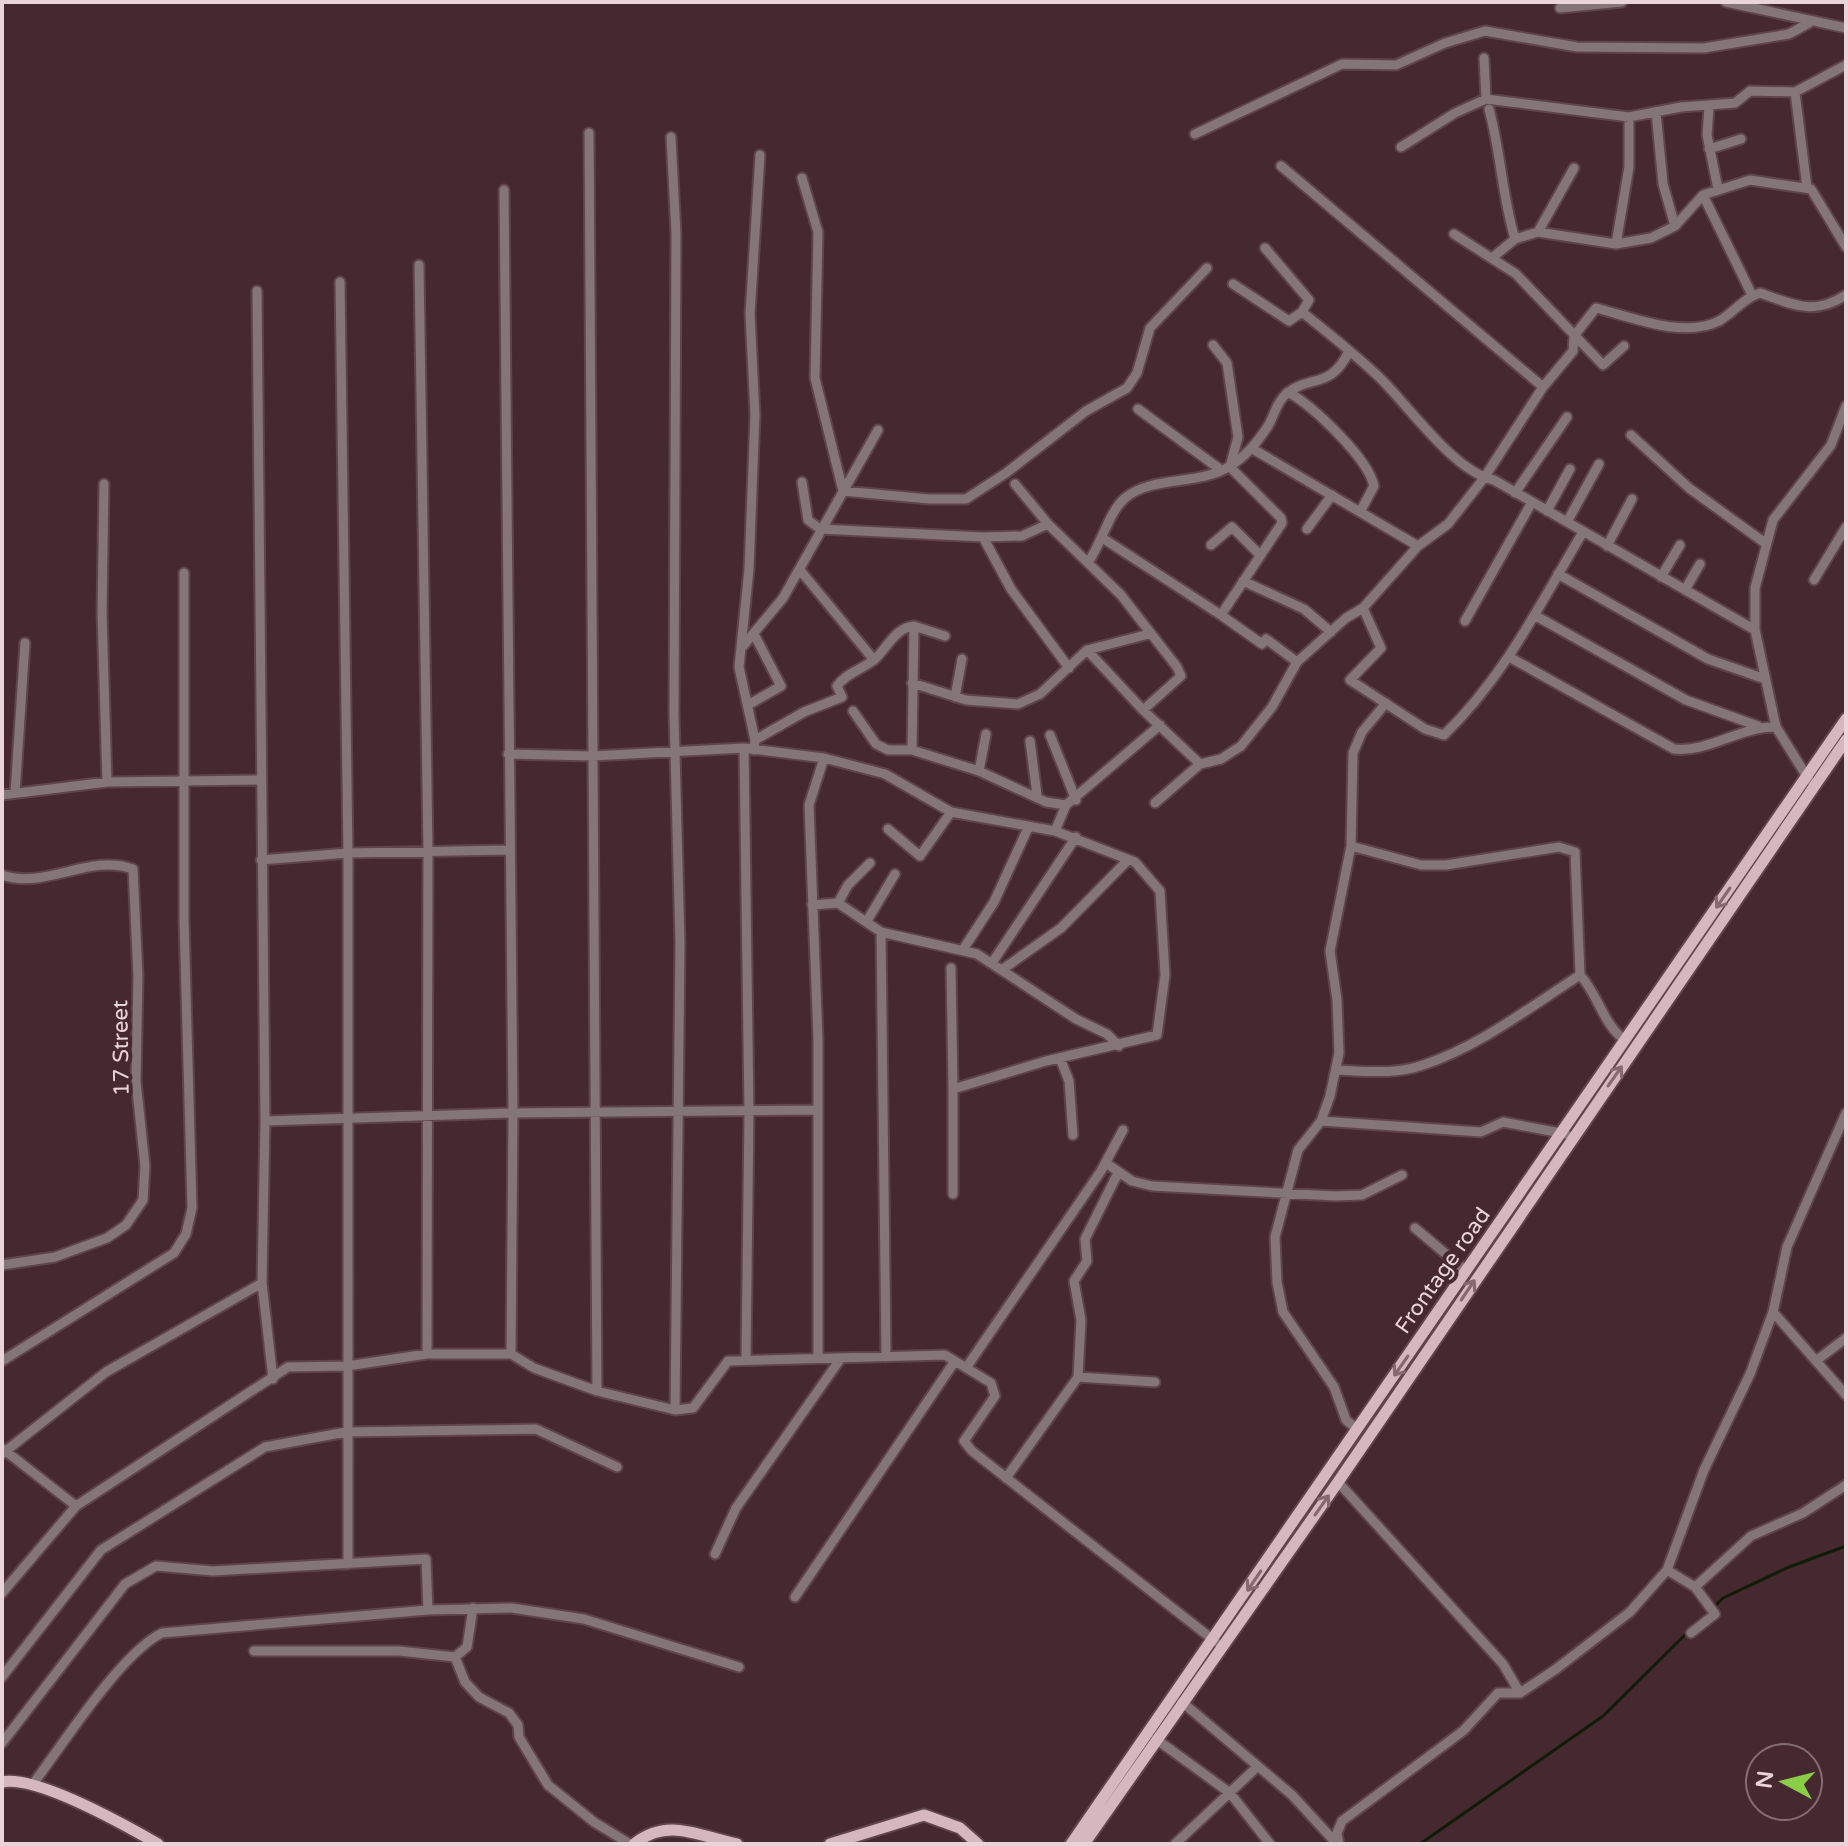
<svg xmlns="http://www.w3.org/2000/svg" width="1848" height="1846" viewBox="0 0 1848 1846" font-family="'Varela Round',sans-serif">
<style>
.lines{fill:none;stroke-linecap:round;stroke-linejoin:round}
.stream{stroke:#101c06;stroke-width:3}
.minor-casing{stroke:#5f444b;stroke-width:13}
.major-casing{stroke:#5f444b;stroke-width:15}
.minor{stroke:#847578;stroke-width:9}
.major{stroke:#d7b7bf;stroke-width:11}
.oneway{stroke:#876870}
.labels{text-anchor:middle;stroke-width:8;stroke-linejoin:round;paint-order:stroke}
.street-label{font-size:22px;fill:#e8d4d9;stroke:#452830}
</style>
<rect width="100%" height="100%" fill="#452830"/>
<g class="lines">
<path class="stream" d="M1715 1606 1723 1598 1789 1567 1846 1546
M1697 1623 1709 1612
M1420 1844 1603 1716 1689 1631"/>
<defs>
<path id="minor" d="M1726 2 1846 28
M1560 8 1622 2
M1484 58 1486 99
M1795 92 1807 188
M1709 107 1707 135 1718 189
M1489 109C1501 153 1502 196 1515 239
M1656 112 1663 184 1675 226
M589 133 597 1391
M1195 134 1342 64 1396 65 1445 43 1485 31 1577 47 1704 48 1789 34 1809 23
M671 137 676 234 674 714 680 943 675 1410
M1401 147 1455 113 1486 99 1629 117 1681 107 1735 103 1750 91 1795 92 1846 65
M1709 149 1741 139
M1281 166 1543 387
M802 178 818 232 815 378 843 491 929 499H966L1006 473 1086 411 1127 388 1137 373 1150 328 1207 268
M504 190 513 1113 511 1354
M1703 195 1752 295
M1538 232 1574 168
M1454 234 1516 274 1603 365 1624 346
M1616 244 1629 167V117
M1492 258 1515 239 1538 232 1616 244 1651 238 1675 226 1703 195 1750 180 1811 189 1846 247
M419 265 428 850 427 1354
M340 282 348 853V1564
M1233 284 1289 321 1302 312 1309 300 1265 248
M257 291 265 1121
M1302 312C1328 333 1355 354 1379 377 1409 406 1454 472 1494 480L1755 630
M1288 392C1313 406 1368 458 1374 486L1360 512
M1138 409 1221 470
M1631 435 1689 488 1765 543
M1251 448 1418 546
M802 482 808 520 820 529 983 537 1022 536 1048 524
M104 484 102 613 107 782
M1015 484 1048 524 1121 595 1177 667 1181 676 1143 710
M1515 493 1567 417
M1547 511 1570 469
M1567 522 1599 464
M1307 529 1332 495
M983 537 1011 589 1069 668
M1104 539 1221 615 1282 523 1281 518 1230 467 1238 437 1227 363 1213 345
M1211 545 1232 527 1260 555
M1607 546 1632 499
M1089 561C1102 542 1109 512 1125 498 1153 475 1199 486 1230 466 1245 457 1259 440 1268 426 1275 414 1276 403 1286 394 1310 374 1331 390 1349 351
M800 570 874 660
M1558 574 1708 659 1765 679
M1661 577 1680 545
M1814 580 1846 527
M1243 581 1304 609 1331 632
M1685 590 1700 564
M1363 608 1381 648 1350 680 1425 729 1444 735C1505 676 1540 604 1583 532
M1221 615 1262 644 1266 639 1297 662
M1536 616 1686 700 1758 726
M1465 621 1532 502
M914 626 945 636
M743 646 783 598 878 430
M1087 650 1143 710 1200 764
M1511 658 1674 749C1708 753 1741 726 1776 727
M912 683 966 700 1018 704 1040 694 1087 650 1149 634
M955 697 962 659
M748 705 781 686 754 634
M853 711 876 744 888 750H912L979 771 1046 802 1066 805
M1050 735 1076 800
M755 740 804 712 842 697 837 686C846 673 863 669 875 659 887 648 896 627 914 626L912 750
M1030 741 1037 795
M744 748 749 1113 746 1360
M754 750 755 740 739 667 749 569 755 415 750 314 760 155
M508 754 592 756 744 748 824 758 885 774 951 812 1055 831 1135 862 1160 891 1165 975 1157 1035 1046 1061 953 1089V1194
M979 771 986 734
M1809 780 1776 727 1755 630V588L1773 520 1831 445 1846 406
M15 793 25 643
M2 795 107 782 260 780
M1155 803 1200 764 1221 759 1241 746 1272 707 1297 662 1346 618 1363 608 1418 546 1448 524 1484 478 1543 387 1573 351 1574 336 1596 308C1632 317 1683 339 1719 321 1733 313 1745 297 1760 293 1795 305 1813 316 1846 295
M888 829 920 856 951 812
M1055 831 1066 805 1160 725
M1351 846 1421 865H1446L1559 847 1575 852 1580 975C1598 994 1603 1025 1625 1040
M261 860 348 853 508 850
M2 875C45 890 90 853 133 869L138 976 136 1081 145 1166 143 1200 126 1225 107 1238 55 1257 2 1265
M838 903 848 885 870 863
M812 905 838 903 881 932 977 954 1076 1019 1107 1034 1119 1046
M867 921 895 874
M881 932 886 1357
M964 948 994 902 1028 828
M992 963 1076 837
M951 968 953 1089
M1003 969 1061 928 1128 860
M1060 1058 1069 1081 1073 1135
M1336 1070C1364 1071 1395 1075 1423 1065 1480 1046 1530 1007 1580 975
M1321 1121 1481 1132 1503 1122 1566 1134
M1106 1163 1132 1181 1152 1186 1335 1196 1362 1195 1402 1175
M1415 1228 1466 1271
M1773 1312 1846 1395
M818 1358V1039L809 805 824 758
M1817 1360 1846 1338
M2 1361 174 1253 186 1234 192 1208 184 920V573
M966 1368 1101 1171 1123 1130
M1078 1377 1155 1382
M273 1379 262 1283 265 1121 513 1113 816 1110
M1357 1429 1346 1420 1334 1387 1283 1312 1277 1282 1275 1237 1298 1150 1321 1121 1330 1096 1339 1053 1337 1000 1330 951 1351 846 1353 753 1362 732 1386 703
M3 1449 76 1506
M2 1454 106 1372 262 1283
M1006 1478 1078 1377 1081 1320 1074 1281 1087 1261 1085 1239 1118 1173
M1338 1482 1503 1664 1520 1693
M715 1554 736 1508 841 1358
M1667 1570 1695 1587 1751 1536 1803 1513 1846 1485
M2 1593 76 1506 288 1367 347 1366 427 1354H511L534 1368 597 1391 675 1410 693 1408 728 1361 945 1355 991 1383 995 1396 964 1441 972 1451 1216 1642
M795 1597 955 1361
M1691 1633 1715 1614 1695 1587
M254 1651H399L455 1657 467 1647 473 1608
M455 1657 465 1682 479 1697 509 1713 518 1725 519 1737 548 1785 594 1822 630 1844
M2 1677 101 1550 265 1447 346 1432 536 1429 617 1467
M1182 1702 1292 1795 1337 1844
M1156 1739 1230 1793 1270 1844
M2 1743 125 1584 156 1566 213 1571 426 1559 428 1610
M33 1784C63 1744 121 1653 162 1633L428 1610 512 1608 584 1619 739 1667
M1175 1844 1257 1767
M1339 1844 1337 1833 1342 1821 1463 1731 1498 1693H1520L1556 1669 1630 1612 1667 1570 1704 1470 1750 1374 1773 1312 1787 1247 1846 1113"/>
<path id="major" d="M2 1782C37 1775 125 1825 158 1844
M634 1844C668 1817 698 1836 737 1844
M830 1844 924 1815 960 1828 978 1844
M1071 1844 1846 719
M1084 1844 1338 1482 1846 740"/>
</defs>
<use href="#minor" class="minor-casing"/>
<use href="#major" class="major-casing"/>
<use href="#minor" class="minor"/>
<use href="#major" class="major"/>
</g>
<defs><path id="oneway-shaft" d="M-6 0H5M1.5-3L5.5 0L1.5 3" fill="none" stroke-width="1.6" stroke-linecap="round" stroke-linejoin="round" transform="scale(2)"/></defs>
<g class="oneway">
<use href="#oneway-shaft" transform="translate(1723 898) rotate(125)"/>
<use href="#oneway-shaft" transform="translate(1615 1076) rotate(-55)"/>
<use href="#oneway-shaft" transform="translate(1468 1290) rotate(-56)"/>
<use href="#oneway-shaft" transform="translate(1401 1366) rotate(125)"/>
<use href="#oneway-shaft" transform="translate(1322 1505) rotate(-55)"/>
<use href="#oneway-shaft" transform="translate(1254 1581) rotate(124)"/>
</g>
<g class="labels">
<g class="street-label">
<text transform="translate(120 1048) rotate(-91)" y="8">17 Street</text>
<text transform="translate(1442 1270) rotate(-55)" y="8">Frontage road</text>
</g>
</g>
<rect width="1848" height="1846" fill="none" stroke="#e8d4d9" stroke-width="8"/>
<g transform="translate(1784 1782) rotate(277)"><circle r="38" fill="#452830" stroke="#866d74" stroke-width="2"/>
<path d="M0-6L14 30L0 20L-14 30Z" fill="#8ace48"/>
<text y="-12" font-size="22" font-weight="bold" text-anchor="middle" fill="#e8d4d9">N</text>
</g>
</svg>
